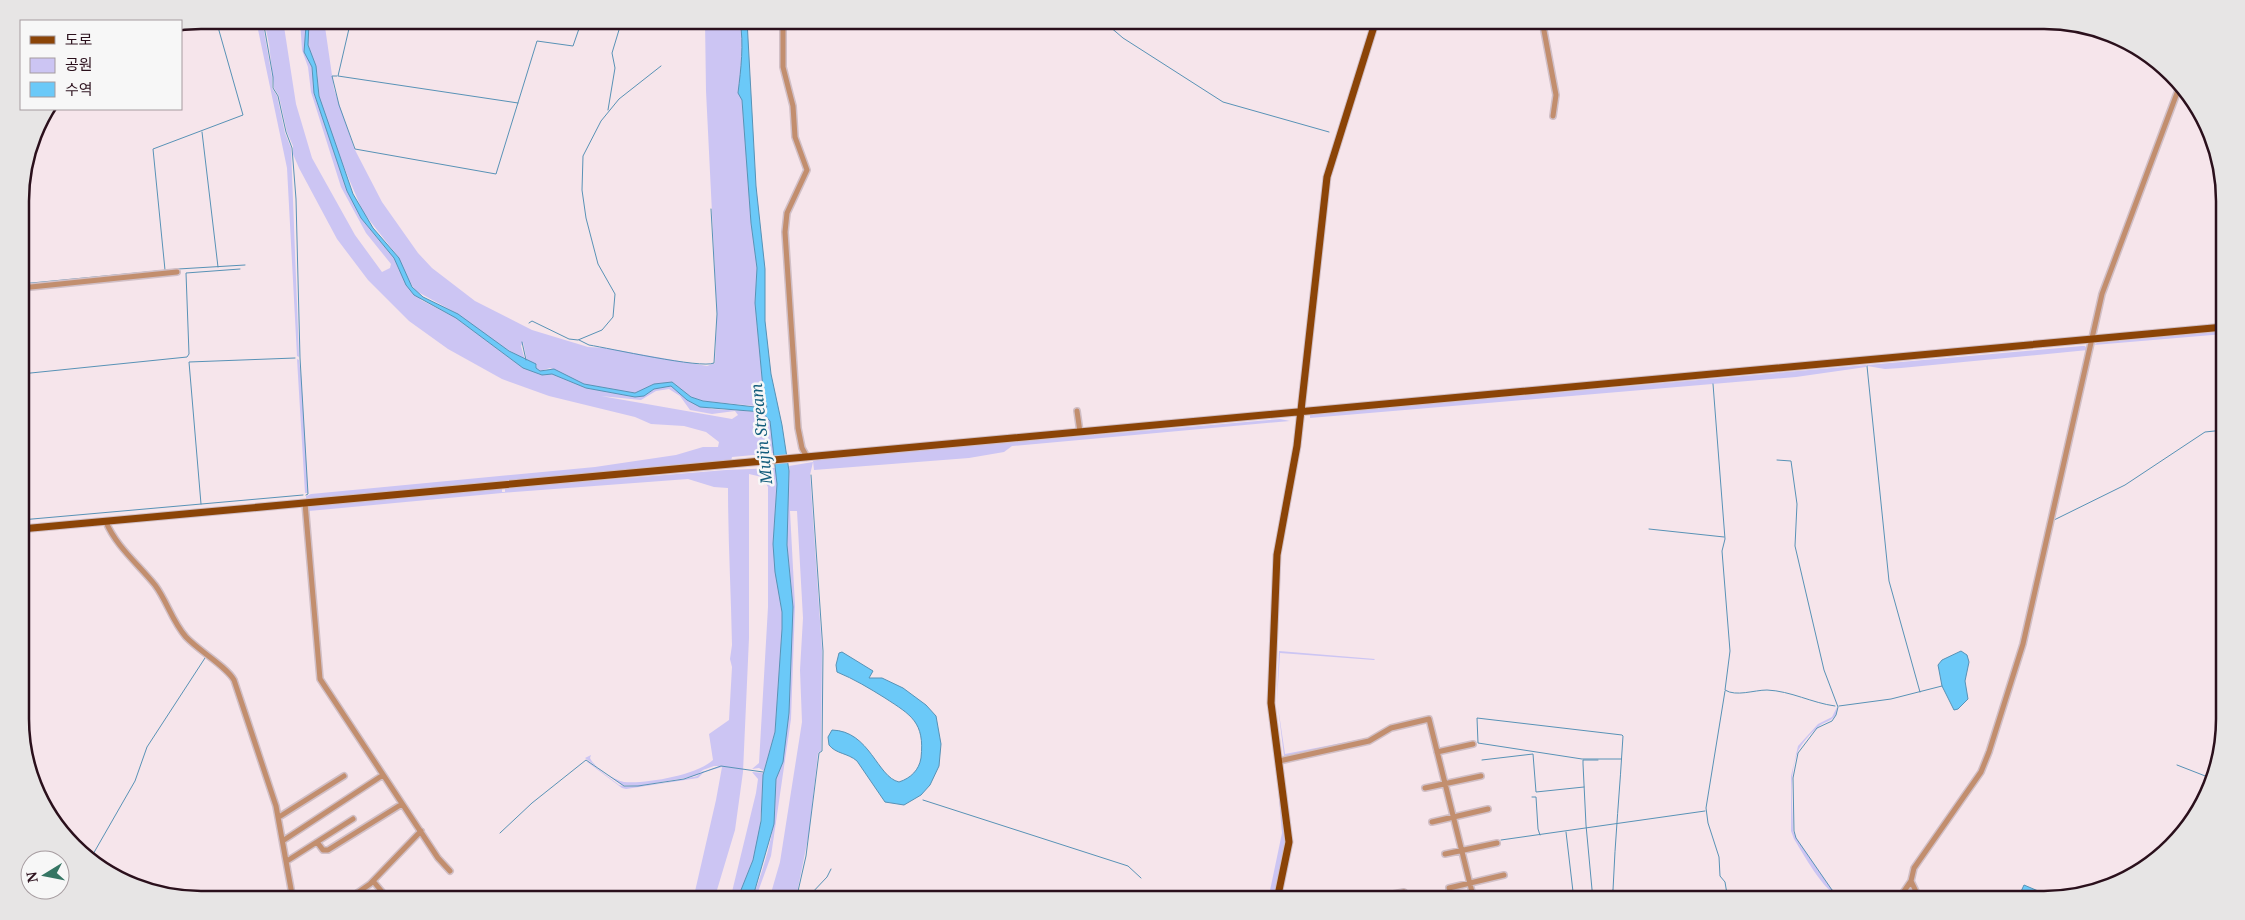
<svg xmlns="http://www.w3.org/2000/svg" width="2245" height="920" viewBox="0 0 2245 920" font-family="'Noto Serif','Noto Sans KR',serif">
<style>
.green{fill:#ccc5f3;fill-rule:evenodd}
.water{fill:#6bc9f8;stroke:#5892b6}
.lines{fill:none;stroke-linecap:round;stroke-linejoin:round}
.stream{stroke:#5892b6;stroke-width:1}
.minor-casing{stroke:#d1bfc6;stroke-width:8}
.major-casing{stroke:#d1bfc6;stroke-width:9}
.minor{stroke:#c28e6e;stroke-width:5}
.major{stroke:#8b4407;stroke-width:7}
.labels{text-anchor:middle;stroke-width:5;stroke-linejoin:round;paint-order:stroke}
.water-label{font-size:16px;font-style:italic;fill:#135d7c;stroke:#f7f7f7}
.rim{fill:none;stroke:#2b101c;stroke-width:2.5}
</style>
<rect width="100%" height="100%" fill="#f6e5eb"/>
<path class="green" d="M256 20H262L272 77V88L277 96 285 133 291 148 299 357 297 356 287 168Z
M264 20H283L296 104 312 158 355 235 382 272 390 268 391 264 366 233 341 187 311 92 308 67 302 50 300 20H304L306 26 304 52 312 67 314 93 347 191 361 218 394 258 399 270 421 300 456 318 523 368 542 375 552 374 586 388 635 397 644 396 654 389 671 386 687 400 712 409 762 412 770 421 774 453 732 457 731 461 306 500V496L311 494 595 467 676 455 703 447H718L719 442 706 432 684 426 651 424 635 417 549 396 502 379 448 349 409 321 368 280 337 239 299 168 293 154V146L287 132 279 96 274 88 269 44ZM669 389 680 396 690 410 712 414 735 411 738 415 732 419 601 396 641 400 656 391Z
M308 20H324L334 89 354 148 382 202 418 253 432 268 475 301 532 330 588 347 606 348 707 366 715 363 717 314 706 91 705 20H740C744 45 741 68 738 92L742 100 751 223 757 268 755 303 764 399 767 407 703 401 691 397 672 382 654 384 635 393 584 384 550 368 540 371 536 368 537 365 527 361 523 342 521 346 525 360 490 339 458 314 416 291 405 276 399 258 363 212 335 146 319 96 317 72 308 45Z
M2224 331V334L2094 345 2097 343Z
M2082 346H2085L2088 350 1901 368 1885 369 1867 366V365Z
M297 359 299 360 301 376 308 493H305Z
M1866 365V367L1796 377 1310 418V415L1315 414Z
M1280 419 1290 421 1012 446 1004 452 969 458 814 470 813 461 825 458Z
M813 462 810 475 822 650 821 751 818 753 809 833 796 898 795 900H769L780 862 802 722 800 670 803 618 797 511H790L795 606 791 719 771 856 755 900H752C763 869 775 835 775 802 776 792 773 778 780 768L793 607 787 545 789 466Z
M775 468 777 484 773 544 782 612V629L775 732 764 771 759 768 752 769 759 763 768 607V487L762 477 749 474V638L743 772 735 830 714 900H693L716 800 722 767 704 772 698 778 626 789 622 788 586 761 590 763 619 785C631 790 681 780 697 776L703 771H705L720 766H714L703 770 697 775 685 778 638 786 622 785 585 758 591 755 590 758C594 767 614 780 624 782 646 784 697 775 713 760L709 734 729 720 732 667 730 659 732 645C731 592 728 540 728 488L714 487 688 479 514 492 309 511 308 506 502 489V492H505V488L726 470Z
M1279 651 1375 659 1374 660 1280 653 1277 700 1285 754 1367 738V740L1284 756 1277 699Z
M1837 707C1837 722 1826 720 1818 727 1811 733 1802 743 1798 751 1788 775 1793 805 1793 831L1796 838 1832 890 1847 900C1828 900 1804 855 1794 839L1791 831V776L1798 746 1818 724 1832 717Z
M1275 753 1286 832 1285 846 1273 900H1268L1282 833Z
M752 772 764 773 759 837 753 860 737 900H730L756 793 758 779Z"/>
<path class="water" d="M304 20H308L309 23 308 45 316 66 319 96 353 194 373 228 399 258 412 287 423 297 458 314 509 351 536 364V368L540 371 554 369 584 384 635 393 654 384 672 382 691 397 703 401 764 408 767 407 764 399 755 303 757 268 751 223 742 100 738 93C741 68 744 45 740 20H747L756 186 765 269V321L771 374 782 425 789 471 787 545 793 607 789 713 783 762 776 779 774 824 752 900H737L753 860 761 821 763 775 775 732 782 629V612L775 572 773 544 777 484 770 421 762 412 700 407 687 400 671 386 654 389 644 396 635 397 586 388 552 374 542 375 523 368 456 318 414 295 406 285 394 258 361 218 347 191 314 93 312 67 304 52 306 26Z
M1961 651 1967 655 1969 662 1965 681 1968 699 1958 709 1954 710 1942 686 1938 665 1942 660Z
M842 652 873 671 869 678H882L903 688 926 705 936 716 941 744 939 766 930 785 921 795 904 805 885 802 857 761C848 753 836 754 829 745L828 737 832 730C870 731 877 777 899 782 911 778 919 770 921 758 925 722 911 715 885 698 869 688 854 679 837 672L836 665 839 653Z
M2024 885 2050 896 2048 900H2017Z"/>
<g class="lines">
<path class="stream" d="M263 20 273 77V88L278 96 286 132 292 148 296 199 300 358 308 494 306 495
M351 20 338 76 518 103
M1102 20 1123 38 1223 102 1329 132
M887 24 911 20
M337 76H332L339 105 355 149 496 174 537 41 573 46 582 20
M608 110 615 68 612 53 622 20
M202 132 218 267
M165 270 153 149 243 115 216 20
M21 284 178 269 245 265
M529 323 532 321 569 339 578 340 602 330 613 317 615 294 598 264 586 218 582 190 583 156 601 121 619 99 661 66
M579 340 589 345C608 348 702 369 714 363L717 314 711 209
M522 342 526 360
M1867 366 1889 581 1920 692
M21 374 187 357 189 354 186 273 240 269
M1713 384 1725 539 1722 551 1730 651 1725 690C1736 697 1754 690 1767 690 1791 691 1812 703 1835 706
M1777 460 1791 461 1797 504 1795 546 1824 670 1838 707 1836 715 1832 721 1817 728 1798 753 1793 778 1794 831 1796 838 1832 890 1848 900
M201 504 189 362 295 358
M21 520 303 495
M2052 521 2125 485 2205 432 2224 430
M1649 529 1724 537
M1725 691 1706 808 1708 823 1719 857 1720 876 1725 882 1728 900
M1839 706 1891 699 1942 686
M1482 760 1533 754 1536 792 1584 787
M2177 765 2213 779
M1532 797H1536L1538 829 1540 835
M923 800 1128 866 1141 878
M1566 832 1574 900
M500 833 532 803 586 760 624 786H638L684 779 721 766 763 772
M1501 840 1705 811
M92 856 135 781 147 747 205 658
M798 892 810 895 827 877 831 869
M796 900 806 856 819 753 822 751 823 651 811 475
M1559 900 1573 898
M1593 900 1586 825 1583 764V760H1598
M1596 900 1613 890C1615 839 1620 788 1623 736L1622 735 1477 718 1478 743 1582 759H1621"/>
<defs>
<path id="minor" d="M783 20V67L793 106 795 137 807 170 787 213 785 232 798 428 802 448 807 457
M1542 20 1556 95 1553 116
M21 288 177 272
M1077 411 1080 432
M305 503 320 679 438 858 450 871
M106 522C116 546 138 564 155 585 167 601 172 621 186 637 199 651 226 666 234 680L276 806 293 900
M1437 752 1473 744
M1279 761 1369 741 1391 728 1429 719 1474 900
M1425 788 1481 776
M279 817 344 776
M1432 822 1488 809
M284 840 383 775
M317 842 323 850H328L402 804
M1445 854 1497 843
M287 861 353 819
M373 881 389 900
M1449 888 1504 875
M347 900 370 884 421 831
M1361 900 1404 892 1410 900
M1602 900 1615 895 1650 900
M1898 900 1911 881
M1920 900 1911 881 1914 868 1981 772 1989 752 2023 644 2102 294 2180 85"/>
<path id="major" d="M21 529 2224 327
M1277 900 1289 842 1271 703 1277 555 1297 446 1327 177 1376 20"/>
</defs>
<use href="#minor" class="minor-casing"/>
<use href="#major" class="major-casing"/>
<use href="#minor" class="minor"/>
<use href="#major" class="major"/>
</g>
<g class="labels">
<g class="water-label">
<text transform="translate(761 434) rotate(-96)" y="6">Mujin Stream</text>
</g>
</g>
<path d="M0 0H2245V920H0ZM201 29H2044A172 172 0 0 1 2216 201V719A172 172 0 0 1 2044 891H201A172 172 0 0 1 29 719V201A172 172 0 0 1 201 29Z" fill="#e7e5e5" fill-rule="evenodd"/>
<path class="rim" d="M201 29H2044A172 172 0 0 1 2216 201V719A172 172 0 0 1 2044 891H201A172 172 0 0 1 29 719V201A172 172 0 0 1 201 29Z"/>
<rect x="20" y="20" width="162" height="90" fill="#f7f7f7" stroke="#a59b9f"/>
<rect x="30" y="36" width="25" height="8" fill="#8b4407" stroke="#a59b9f"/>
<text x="65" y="45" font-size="15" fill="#2b101c">도로</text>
<rect x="30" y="58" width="25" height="15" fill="#ccc5f3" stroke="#a59b9f"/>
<text x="65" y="70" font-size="15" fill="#2b101c">공원</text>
<rect x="30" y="82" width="25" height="15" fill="#6bc9f8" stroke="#a59b9f"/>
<text x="65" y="95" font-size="15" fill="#2b101c">수역</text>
<g transform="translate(45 875) rotate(260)"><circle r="24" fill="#f7f7f7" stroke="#a59b9f"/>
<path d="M0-4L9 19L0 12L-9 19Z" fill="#357563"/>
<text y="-8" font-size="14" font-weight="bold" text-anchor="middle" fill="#2b101c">N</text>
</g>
</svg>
